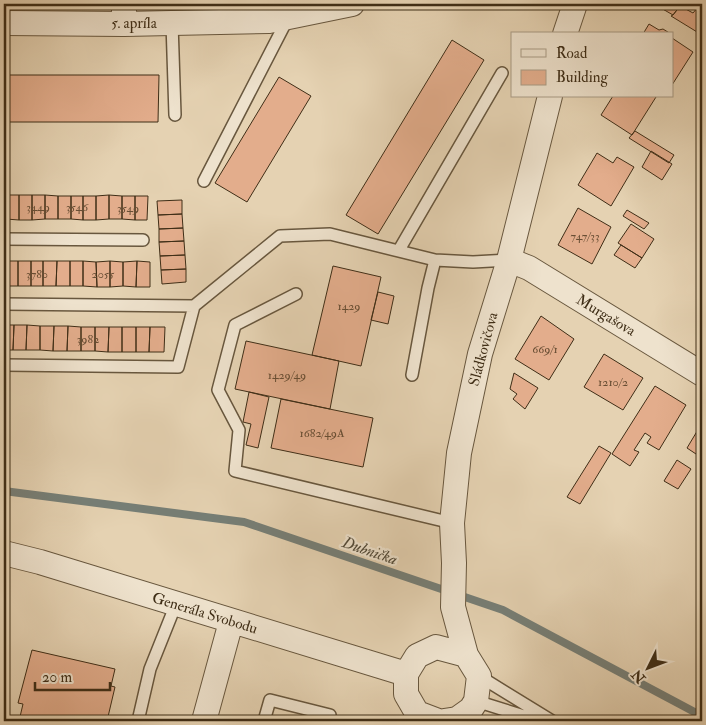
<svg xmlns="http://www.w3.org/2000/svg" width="706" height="725" viewBox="0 0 706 725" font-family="'IM FELL Double Pica',serif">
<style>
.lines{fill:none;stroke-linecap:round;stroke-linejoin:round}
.stream{stroke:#767f77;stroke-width:8}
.building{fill:#e3ad8c;stroke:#3f2e17}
.service-casing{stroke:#68573e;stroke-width:14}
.minor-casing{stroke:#68573e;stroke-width:26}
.service{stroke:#eee2cd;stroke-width:11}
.minor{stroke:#eee2cd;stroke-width:24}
.labels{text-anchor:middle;stroke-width:4.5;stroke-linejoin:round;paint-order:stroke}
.number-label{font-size:12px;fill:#684e34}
.street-label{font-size:15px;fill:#3f2e17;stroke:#eee2cd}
.water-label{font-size:16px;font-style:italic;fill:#514937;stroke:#eee2cd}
</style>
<rect width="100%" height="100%" fill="#e5d2b2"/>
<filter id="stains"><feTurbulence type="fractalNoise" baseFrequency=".004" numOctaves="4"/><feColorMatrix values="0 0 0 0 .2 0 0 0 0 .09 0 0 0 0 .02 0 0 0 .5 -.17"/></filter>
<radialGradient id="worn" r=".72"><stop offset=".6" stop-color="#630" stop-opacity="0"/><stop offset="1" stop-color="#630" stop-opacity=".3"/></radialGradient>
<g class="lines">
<path class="stream" d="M4 491 244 522 503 610 702 716"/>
</g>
<path class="building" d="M654 4H688L685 8 680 6 673 15Z
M680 6 693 13 698 7 702 9V35L671 16 673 15Z
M649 24 659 30 663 29 671 34H643Z
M672 38 693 52 672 85Z
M452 40 484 60 378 234 346 215Z
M4 75H159L158 122H4Z
M279 77 311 96 247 202 215 183Z
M613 96H655L656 97 632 135 601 115Z
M635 131 674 155 669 163 629 138Z
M651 151 672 164 662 180 642 167Z
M597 153 613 163 617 157 634 167 611 206 578 185Z
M4 195H6V219H4Z
M6 195H19V220L6 219Z
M19 195H32V220H19Z
M32 195H45V219L32 220Z
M45 195 58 196V219H45Z
M109 195V219L96 220V196Z
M109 195 122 196V219H109Z
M58 196H71V219H58Z
M71 196H83V220L71 219Z
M83 196H96V220H83Z
M122 196H135V220L122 219Z
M135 196H148L147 220H135Z
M182 200V214L158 215 157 201Z
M578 208 611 227 592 264 558 245Z
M627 210 649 223 644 229 623 216Z
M182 214 183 228 159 229 158 215Z
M631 224 654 239 642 258 618 243Z
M183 228 184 241 159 242V229Z
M184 241 185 255 160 256 159 242Z
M621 245 642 258 635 268 614 255Z
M185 255 186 269 161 270 160 256Z
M4 261H6L5 286H4Z
M6 261H18V286H5Z
M18 261H31V286H18Z
M31 261H43V286H31Z
M43 261H57L56 286H43Z
M57 261H70V286H56Z
M70 261H83V286H70Z
M83 261 96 262 97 287 83 286Z
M110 261V287H97L96 262Z
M110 261 123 262V286L110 287Z
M137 261 136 287 123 286V262Z
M137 261 150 262V287H136Z
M333 266 381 277 361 366 312 355Z
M186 269V282L162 284 161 270Z
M378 292 394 296 388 324 371 320Z
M541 316 574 339 549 380 515 359Z
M4 325H14L13 350H4Z
M14 325H27L26 350H13Z
M27 325 40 326V350H26Z
M40 326H54L53 351 40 350Z
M54 326H68L67 351H53Z
M68 326 81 327V351H67Z
M81 327H95V351H81Z
M95 327H109L108 352 95 351Z
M109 327H122V352H108Z
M122 327H136V352H122Z
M136 327H150L149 352H136Z
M150 327H165L164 352H149Z
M246 341 339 361 330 409 235 389Z
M604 354 643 378 623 410 584 387Z
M514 373 538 388 525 409 513 399 517 394 510 389Z
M655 386 686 405 659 450 647 443 651 437 645 433 634 450 639 452 630 466 612 454Z
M249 392 269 397 258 448 246 445 251 424 243 422Z
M281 399 373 418 363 467 271 448Z
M702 423V458L687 448Z
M599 446 611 453 580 504 567 497Z
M677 460 691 469 678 489 664 481Z
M32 650 115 669 111 686 115 687 107 721H19L23 704 18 703Z"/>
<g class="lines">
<defs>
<path id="service" d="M228 22V4
M172 23 175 115
M204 181 288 18
M4 239 143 240
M399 250 502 73
M296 294 235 325 218 390 239 430 235 471 452 523
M4 304 194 306
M4 365 178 367 194 306 280 236 330 234 435 260 473 262 509 260
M412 375 428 288 435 260
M479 676 552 721
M476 701 540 721
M138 721 150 669 176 604
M264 721 270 700 330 715 329 721"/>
<path id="minor" d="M4 23 124 24 269 21 352 4
M124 24V4
M565 34 575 4
M509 260 529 268 702 374
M4 553 40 562 406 674
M466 655 453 607 454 563 452 523 459 453 480 354 509 260 550 96
M204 721 231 622
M438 721 417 713 406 694V674L417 656 436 647 466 655 479 676 476 701 471 709 457 719 444 721"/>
</defs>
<use href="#service" class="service-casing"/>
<use href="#minor" class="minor-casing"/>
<use href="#service" class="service"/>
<use href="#minor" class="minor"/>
</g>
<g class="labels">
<g class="number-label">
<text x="38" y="211">3449</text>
<text x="77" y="211">3546</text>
<text x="128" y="212">3549</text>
<text x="585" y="240">747/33</text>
<text x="37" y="278">3780</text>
<text x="103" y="278">2055</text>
<text x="349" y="310">1429</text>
<text x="88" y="343">3982</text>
<text x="545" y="353">669/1</text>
<text x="287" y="379">1429/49</text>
<text x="613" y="386">1210/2</text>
<text x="322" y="437">1682/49A</text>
</g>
<g class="street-label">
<text x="134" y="28">5. apríla</text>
<text transform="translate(606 315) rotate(31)" y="5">Murgašova</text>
<text transform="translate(483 349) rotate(-75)" y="5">Sládkovičova</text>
<text transform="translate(205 613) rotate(17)" y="5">Generála Svobodu</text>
</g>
<g class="water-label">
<text transform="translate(370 550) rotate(19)" y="6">Dubnička</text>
</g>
</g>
<rect width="706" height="725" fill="none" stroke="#e5d2b2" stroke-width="20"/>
<rect x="5" y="5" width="696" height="715" fill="none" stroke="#3f2e17" stroke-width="2.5"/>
<rect x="10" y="10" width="686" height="705" fill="none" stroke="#3f2e17"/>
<rect x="511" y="32" width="162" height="65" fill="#eee2cd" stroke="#a89a84"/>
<rect x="521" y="49" width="25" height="8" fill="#eee2cd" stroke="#a89a84"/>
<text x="556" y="58" font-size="15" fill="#3f2e17">Road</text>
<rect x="521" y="70" width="25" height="15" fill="#e3ad8c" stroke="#a89a84"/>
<text x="556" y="82" font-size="15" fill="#3f2e17">Building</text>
<g transform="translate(648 668) rotate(228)" stroke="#eee2cd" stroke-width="4" paint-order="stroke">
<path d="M0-4L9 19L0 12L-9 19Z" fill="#3f2e17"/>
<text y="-8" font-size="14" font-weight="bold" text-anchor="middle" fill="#3f2e17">N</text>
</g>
<path d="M35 682v8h75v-8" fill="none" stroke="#3f2e17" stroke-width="2.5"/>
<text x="42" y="682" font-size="15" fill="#3f2e17" stroke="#eee2cd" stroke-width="4" paint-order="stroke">20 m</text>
<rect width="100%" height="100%" filter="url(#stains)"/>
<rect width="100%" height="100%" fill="url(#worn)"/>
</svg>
